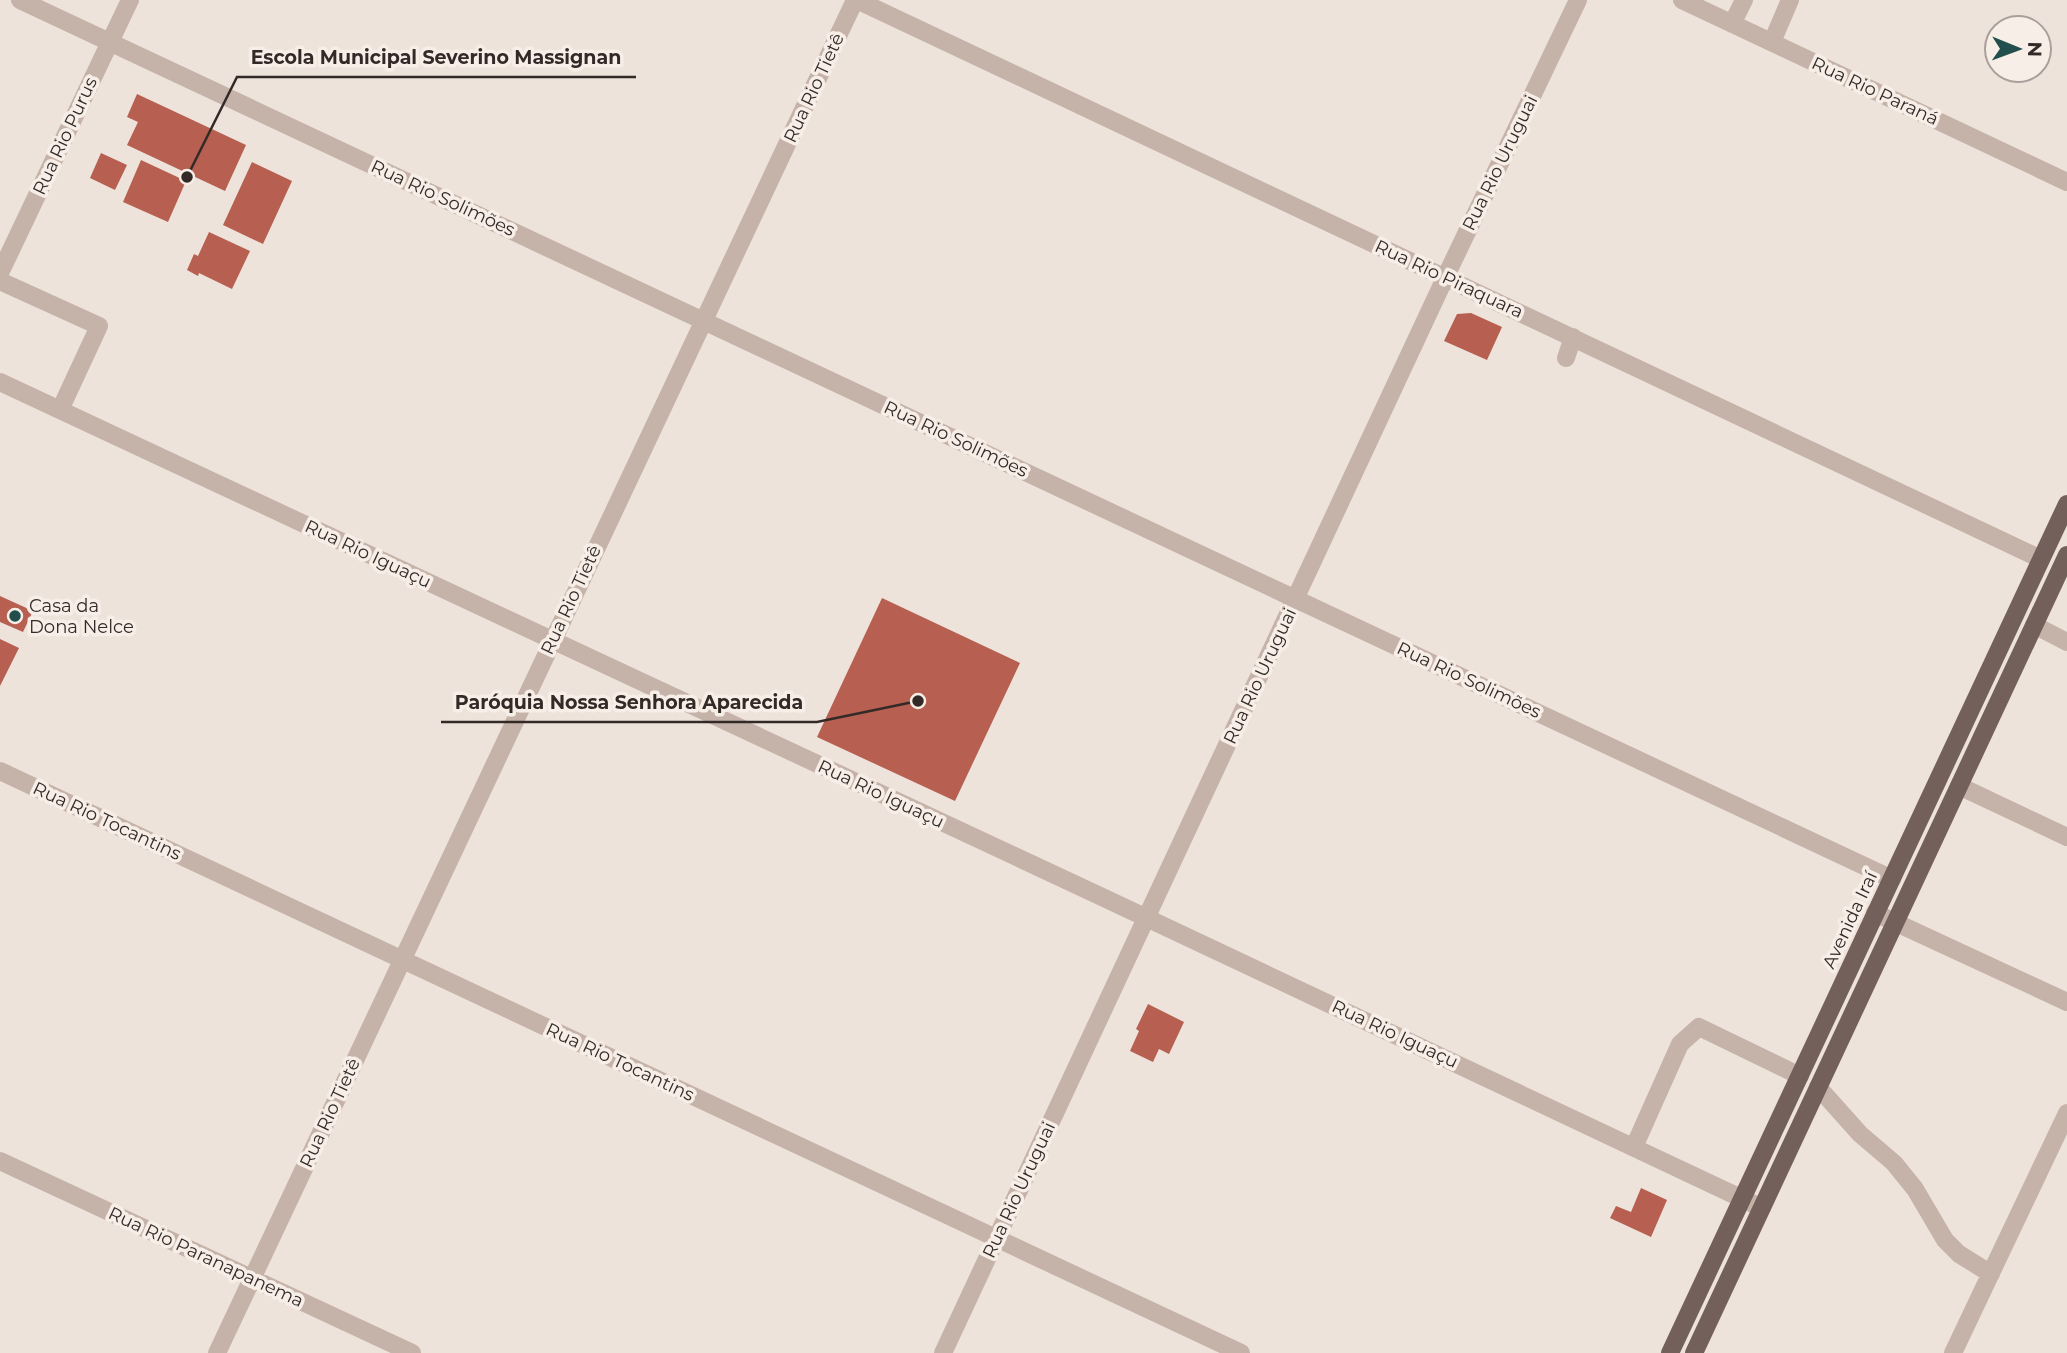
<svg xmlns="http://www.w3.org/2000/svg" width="2067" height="1353" viewBox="0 0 2067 1353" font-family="Montserrat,sans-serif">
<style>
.building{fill:#b75f50}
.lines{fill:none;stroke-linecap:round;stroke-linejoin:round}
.minor{stroke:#c5b3a9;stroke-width:18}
.major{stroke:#73605a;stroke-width:18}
.poi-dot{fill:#224f4e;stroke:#f7eee7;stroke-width:2.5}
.labels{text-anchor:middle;stroke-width:7;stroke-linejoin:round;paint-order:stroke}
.street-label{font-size:18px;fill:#332a28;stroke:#f7eee7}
.poi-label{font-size:18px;fill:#332a28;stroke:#f7eee7;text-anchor:start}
.leader{fill:none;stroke:#332a28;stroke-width:2.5}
.callout-dot{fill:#332a28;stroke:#f7eee7;stroke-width:2.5}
.callout-label{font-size:19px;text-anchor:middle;font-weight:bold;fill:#332a28;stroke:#f7eee7;stroke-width:7;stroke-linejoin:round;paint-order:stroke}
</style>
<rect width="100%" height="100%" fill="#eee3db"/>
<path class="building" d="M137 94 246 145 225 191 127 145 138 122 127 117Z
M101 153 127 165 115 190 90 178Z
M141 160 186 181 168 222 123 202Z
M252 162 292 181 263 244 223 225Z
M209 232 250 251 232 289 199 273 198 276 187 270 194 254 198 256Z
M1471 313 1502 327 1487 360 1444 341 1457 314Z
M0 596 33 611 23 632 0 622Z
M882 598 1020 663 955 801 817 737Z
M0 639 19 648 0 686Z
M1148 1004 1184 1022 1169 1054 1159 1049 1153 1062 1130 1051 1139 1031 1136 1029Z
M1641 1188 1667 1200 1651 1237 1610 1218 1616 1206 1631 1212Z"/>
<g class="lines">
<path class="minor" d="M20 0 1892 879
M857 0 2041 559
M1682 0 2067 182
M1732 24 1744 0
M1772 42 1790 0
M0 273 130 0
M0 281 99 326 60 410
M1566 358 1573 337
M0 382 1100 896 1762 1208
M2034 625 2067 642
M0 771 1241 1353
M1959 786 2067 837
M1875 913 2067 1002
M1818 1087 1860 1134 1894 1163 1915 1189 1945 1240 1959 1254 1991 1274
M1634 1147 1680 1044 1699 1027 1800 1076
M0 1161 412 1353
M217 1353 855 0
M943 1353 1445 278 1578 0
M1953 1353 2067 1113"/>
<path class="major" d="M1670 1353 2067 504
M1694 1353 2067 555"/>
</g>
<circle class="poi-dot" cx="15" cy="616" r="7"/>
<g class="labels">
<g class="street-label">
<text transform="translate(814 88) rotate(-65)" y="6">Rua Rio Tietê</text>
<text transform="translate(1875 91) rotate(25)" y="6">Rua Rio Paraná</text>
<text transform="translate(65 136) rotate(-65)" y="6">Rua Rio Purus</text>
<text transform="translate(1500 163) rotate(-64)" y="6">Rua Rio Uruguai</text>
<text transform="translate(443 198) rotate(25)" y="6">Rua Rio Solimões</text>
<text transform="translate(1449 279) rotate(25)" y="6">Rua Rio Piraquara</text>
<text transform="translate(956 439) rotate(25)" y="6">Rua Rio Solimões</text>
<text transform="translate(368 554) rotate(25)" y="6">Rua Rio Iguaçu</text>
<text transform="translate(571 600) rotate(-65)" y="6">Rua Rio Tietê</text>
<text transform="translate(1260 676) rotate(-65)" y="6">Rua Rio Uruguai</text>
<text transform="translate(1469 680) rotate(25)" y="6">Rua Rio Solimões</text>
<text transform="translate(881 794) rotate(25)" y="6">Rua Rio Iguaçu</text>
<text transform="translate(107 821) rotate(25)" y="6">Rua Rio Tocantins</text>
<text transform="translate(1850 920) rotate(-65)" y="6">Avenida Iraí</text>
<text transform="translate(1395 1034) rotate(25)" y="6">Rua Rio Iguaçu</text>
<text transform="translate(620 1062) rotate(25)" y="6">Rua Rio Tocantins</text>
<text transform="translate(330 1113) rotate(-65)" y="6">Rua Rio Tietê</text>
<text transform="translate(1019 1190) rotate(-65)" y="6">Rua Rio Uruguai</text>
<text transform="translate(206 1257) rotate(25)" y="6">Rua Rio Paranapanema</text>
</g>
<g class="poi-label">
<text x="29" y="612">Casa da<tspan x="29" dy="21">Dona Nelce</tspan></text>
</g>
</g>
<path class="leader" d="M187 177L237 77H636M918 701L817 722H441"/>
<g class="callout-dot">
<circle cx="187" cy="177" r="7"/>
<circle cx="918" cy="701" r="7"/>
</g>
<g class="callout-label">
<text x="436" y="64">Escola Municipal Severino Massignan</text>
<text x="629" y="709">Paróquia Nossa Senhora Aparecida</text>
</g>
<g transform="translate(2018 49) rotate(91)"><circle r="33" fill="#f7eee7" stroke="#a9a09b" stroke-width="2"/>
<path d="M0-5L12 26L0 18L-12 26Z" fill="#224f4e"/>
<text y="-10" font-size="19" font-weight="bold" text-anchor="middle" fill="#332a28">N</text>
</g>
</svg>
